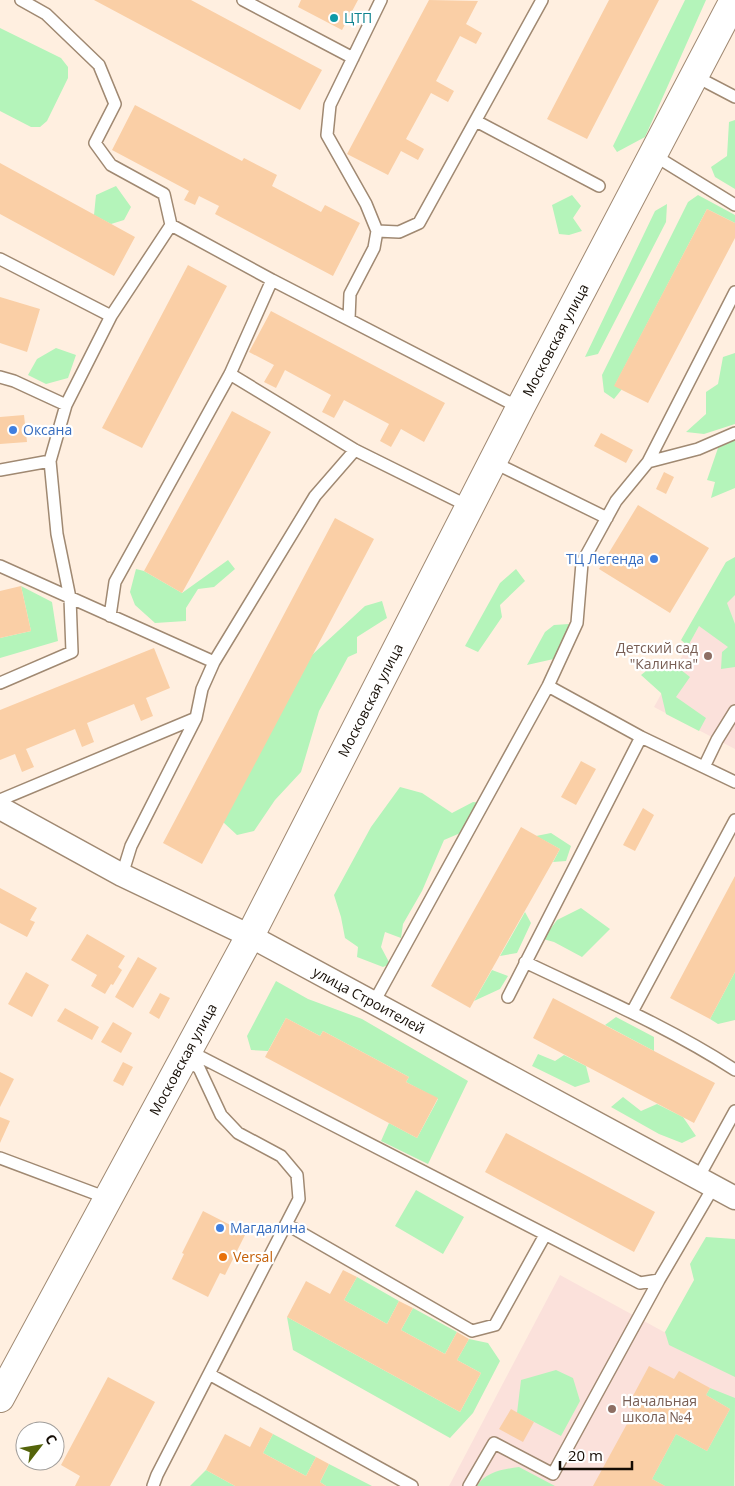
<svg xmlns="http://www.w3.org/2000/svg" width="735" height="1486" viewBox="0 0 735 1486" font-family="'Open Sans',sans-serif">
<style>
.education{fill:#fbe1db}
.green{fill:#b4f4ba}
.building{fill:#facfa6}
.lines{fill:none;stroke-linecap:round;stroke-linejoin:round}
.lane-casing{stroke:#a08972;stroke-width:14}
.street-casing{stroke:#a08972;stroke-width:25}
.secondary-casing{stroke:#a08972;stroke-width:30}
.lane{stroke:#fff;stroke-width:11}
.street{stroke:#fff;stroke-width:22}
.secondary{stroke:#fff;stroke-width:28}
.culture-dot{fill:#0f9aa8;stroke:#fff;stroke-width:2}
.shop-dot{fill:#3f7fe0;stroke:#fff;stroke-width:2}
.education-dot{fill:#8d6e63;stroke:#fff;stroke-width:2}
.food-dot{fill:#e8710a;stroke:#fff;stroke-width:2}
.labels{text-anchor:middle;stroke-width:4.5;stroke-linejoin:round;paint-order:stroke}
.culture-label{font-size:14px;fill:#0d838f;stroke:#fff;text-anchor:start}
.street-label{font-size:14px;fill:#140c04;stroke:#fff}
.shop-label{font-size:14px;fill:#366cbe;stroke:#fff;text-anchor:start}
.education-label{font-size:14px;fill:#785e54;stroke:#fff;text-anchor:end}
.food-label{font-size:14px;fill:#c56008;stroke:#fff;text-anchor:start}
</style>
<rect width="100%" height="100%" fill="#ffefe0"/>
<path class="education" d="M735 561V749L654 707Z
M560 1275 664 1332 735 1302V1486H449Z"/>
<path class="green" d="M685 0H706L645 137 617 152 613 146Z
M0 28 61 58 68 67V78L47 121 40 127H31L0 111Z
M735 120V189L715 177 711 167 727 156 729 122Z
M116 186 131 207 124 220 111 224 94 215 96 195Z
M572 195 581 206 573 218 582 231 569 235 559 234 552 205Z
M698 195 735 215V223L707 209 615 385 622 389 614 399 604 392 602 375 688 202Z
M667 204 666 222 598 354 585 357 655 211Z
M56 348 76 355 68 378 46 384 28 375 37 359Z
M735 353V424L704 434 686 432 706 414V392L718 384 723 357Z
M735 440V488L711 498 715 482 707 480 718 448Z
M735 557V595L727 603 735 624V667L721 669 722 652 728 647 699 626 688 646 681 640 726 562Z
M228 560 235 569 214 587 198 589 186 608V621L155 623 135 605 130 592 136 569 144 571 182 593Z
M516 569 525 581 500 605 502 617 478 652 465 646 500 583Z
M21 586 52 602 58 641 0 658V638L31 631Z
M382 601 387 618 357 637V653L348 657 319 711 301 772 275 800 254 831 237 835 223 822 312 655 365 606Z
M569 624 558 658 527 665 545 632 554 625Z
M655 664 676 666 690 677 676 697 706 718 699 731 666 714 661 693 641 675Z
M400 787 422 793 452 813 473 802 485 803 465 831 444 840 422 891 403 924 401 938 385 932 381 947 390 964 383 967 357 957 358 947 345 938 341 917 334 895 371 827Z
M551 833 571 846 566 861 553 862 560 849 536 836Z
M581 908 610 929 582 957 554 942 543 939 557 920Z
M525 912 531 923 517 953 500 956Z
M492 970 508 976 500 989 474 1001Z
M735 972V1020L718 1024 710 1019Z
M276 981 308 999 362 1019 468 1081 428 1164 381 1141 389 1123 417 1138 438 1099 406 1082 409 1077 323 1031 320 1036 286 1018 268 1051 251 1050 247 1036Z
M616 1017 654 1037V1051L605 1025Z
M538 1054 555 1061 564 1055 586 1066 590 1082 575 1087 532 1066Z
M623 1097 641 1111 657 1104 683 1117 696 1136 682 1143 659 1134 611 1107Z
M416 1190 464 1217 443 1254 395 1226Z
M706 1237 735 1239V1377L669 1345 665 1332 694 1280 690 1264Z
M357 1277 399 1301 387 1324 344 1300Z
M413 1308 457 1332 445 1354 401 1330Z
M287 1317 460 1412 481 1373 457 1360 469 1339 488 1343 500 1361 473 1413 450 1438 293 1350Z
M556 1370 573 1378 580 1401 561 1436 517 1413 521 1380Z
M710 1388 735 1398 734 1486H665L652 1479 676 1434 707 1451 730 1409 706 1395Z
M273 1434 316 1457 306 1476 263 1453Z
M329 1464 372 1486H326L320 1482Z
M519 1467 555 1486H477C485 1472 504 1469 519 1467Z
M206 1470 235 1486H190Z"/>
<path class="building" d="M94 0H191L322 70 300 110Z
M301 0H358L342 30 298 7Z
M429 0 478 1 466 24 482 33 476 44 460 36 436 81 454 91 448 102 431 93 406 139 424 149 418 160 401 151 388 175 347 154Z
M609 0H659L587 139 547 119Z
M135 105 242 161 244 158 277 175 272 186 321 212 325 205 360 223 333 276 215 214 219 206 199 196 195 205 184 200 189 191 112 150Z
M0 163 135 237 114 276 0 214Z
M707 209 735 223V238L648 403 614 386Z
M188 265 227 286 142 448 102 428Z
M0 297 40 309 27 352 0 343Z
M271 311 445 403 424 442 401 429 391 447 380 441 389 424 344 400 334 418 322 412 331 395 285 370 276 388 264 382 274 365 249 352Z
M232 411 271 432 182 593 144 571Z
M24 415 27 442 0 444V417Z
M601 433 633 450 626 463 594 446Z
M664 472 674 477 666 494 656 489Z
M638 505 709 548 670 613 599 569Z
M335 518 374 539 202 864 163 843Z
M21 586 31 631 0 638V591Z
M154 648 170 688 146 698 153 716 141 721 134 704 87 723 94 742 82 747 75 729 26 749 34 767 22 772 15 754 0 760V710Z
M581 761 596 769 576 805 561 797Z
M643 808 654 815 635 851 623 845Z
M521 827 560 849 470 1008 431 986Z
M735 876V972L710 1019 670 998Z
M0 888 37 908 30 920 35 922 27 937 0 923Z
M87 934 125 956 118 967 122 970 113 985 111 984 105 994 91 986 97 975 71 960Z
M138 957 157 968 133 1008 115 997Z
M26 972 49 985 32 1017 8 1004Z
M160 993 170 998 159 1019 149 1013Z
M553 998 715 1083 694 1123 533 1038Z
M65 1008 99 1027 92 1040 57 1021Z
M286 1018 320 1036 323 1031 409 1077 406 1082 438 1098 417 1138 265 1057Z
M113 1022 132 1033 121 1053 101 1042Z
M123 1062 133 1067 123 1086 113 1081Z
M0 1072 14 1079 0 1107Z
M0 1117 10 1121 0 1143Z
M506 1133 655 1212 634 1252 485 1172Z
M203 1211 246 1233 225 1275 220 1273 208 1297 172 1279 184 1254 182 1253Z
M343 1270 357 1277 344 1300 387 1324 399 1301 413 1308 401 1330 445 1354 457 1332 469 1339 457 1360 481 1373 460 1412 287 1317 306 1281 330 1294Z
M649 1366 674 1379 679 1371 710 1388 706 1395 730 1409 707 1451 676 1434 652 1479 665 1486H593L634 1411 627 1407Z
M108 1377 155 1402 110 1486H75L80 1476 61 1465Z
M511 1409 534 1422 523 1442 499 1429Z
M260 1427 273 1434 263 1453 306 1476 316 1457 329 1464 320 1482 326 1486H235L206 1470 225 1434 250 1447Z"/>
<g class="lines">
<defs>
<path id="lane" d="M21 0 46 14 99 65 115 104 95 143 111 165 164 194 171 225 272 280 520 408
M243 0 353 58
M693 75 735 97
M476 121 599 186
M652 154 735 205
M377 231 399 232 419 223 542 0
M0 259 111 316
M349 319 350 294 374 248 377 231 366 204 327 135 330 105 381 0
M230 374 355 450 470 507
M0 377 14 381 66 405
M493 462 607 518
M648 462 698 449 735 433
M0 470 50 461
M0 566 214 662
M110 616 115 582 230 374 272 280
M0 683 72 652 70 598 57 534 50 461 66 405 111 316 171 225
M548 686 641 737 735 782
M704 767 717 740 735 711
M0 800 196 718
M122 875 131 846 196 718 202 689 214 662 315 496 355 450
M525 962C596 996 669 1027 735 1070
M508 997 641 737
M373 1004 548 686 577 623 582 563 616 501 648 462 735 292
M632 1012 735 820
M187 1050 640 1283 659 1280
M0 1158 107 1198
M698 1178 735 1111
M286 1224 472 1331 495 1325 545 1235
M209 1374 412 1486
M153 1486 157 1475 299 1199 297 1175 281 1156 238 1133 221 1115 199 1068 182 1058
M469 1486 494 1443 553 1474 659 1280 714 1186"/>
<g id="street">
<path id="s1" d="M0 808 122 875 250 936 735 1198"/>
</g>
<g id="secondary">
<path id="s2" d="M0 1398 250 936 520 408 734 0"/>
</g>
</defs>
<use href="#lane" class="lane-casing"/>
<use href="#street" class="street-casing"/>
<use href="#secondary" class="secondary-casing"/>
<use href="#lane" class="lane"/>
<use href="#street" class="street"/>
<use href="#secondary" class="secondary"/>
</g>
<circle class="culture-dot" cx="334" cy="18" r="5"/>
<g class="shop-dot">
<circle cx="13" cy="430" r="5"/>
<circle cx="654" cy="559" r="5"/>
<circle cx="220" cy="1228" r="5"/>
</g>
<g class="education-dot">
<circle cx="708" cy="656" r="5"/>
<circle cx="612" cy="1409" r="5"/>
</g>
<circle class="food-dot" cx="223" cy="1257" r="5"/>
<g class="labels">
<g class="culture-label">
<text x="344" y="23">ЦТП</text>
</g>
<g class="street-label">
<text dy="5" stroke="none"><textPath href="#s2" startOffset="1195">Московская улица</textPath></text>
<text dy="5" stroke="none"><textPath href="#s2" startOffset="790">Московская улица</textPath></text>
<text dy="5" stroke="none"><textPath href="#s1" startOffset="416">улица Строителей</textPath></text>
<text dy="5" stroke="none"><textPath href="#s2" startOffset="385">Московская улица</textPath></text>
</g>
<g class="shop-label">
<text x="23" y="435">Оксана</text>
<text x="644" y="564" text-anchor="end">ТЦ Легенда</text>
<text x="230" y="1233">Магдалина</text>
</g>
<g class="education-label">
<text x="698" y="653">Детский сад<tspan x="698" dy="16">"Калинка"</tspan></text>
<text x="622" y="1406" text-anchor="start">Начальная<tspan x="622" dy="16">школа №4</tspan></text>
</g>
<g class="food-label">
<text x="233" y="1262">Versal</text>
</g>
</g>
<g transform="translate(40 1446) rotate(59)"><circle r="24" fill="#ffffff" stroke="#a19e9b"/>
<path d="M0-4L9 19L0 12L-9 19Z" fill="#54640a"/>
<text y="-8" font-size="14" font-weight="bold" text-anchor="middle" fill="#140c04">С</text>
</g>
<path d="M560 1461v8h72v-8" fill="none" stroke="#140c04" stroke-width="2.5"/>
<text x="568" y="1461" font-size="15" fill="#140c04" stroke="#ffffff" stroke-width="4" paint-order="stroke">20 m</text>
</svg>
